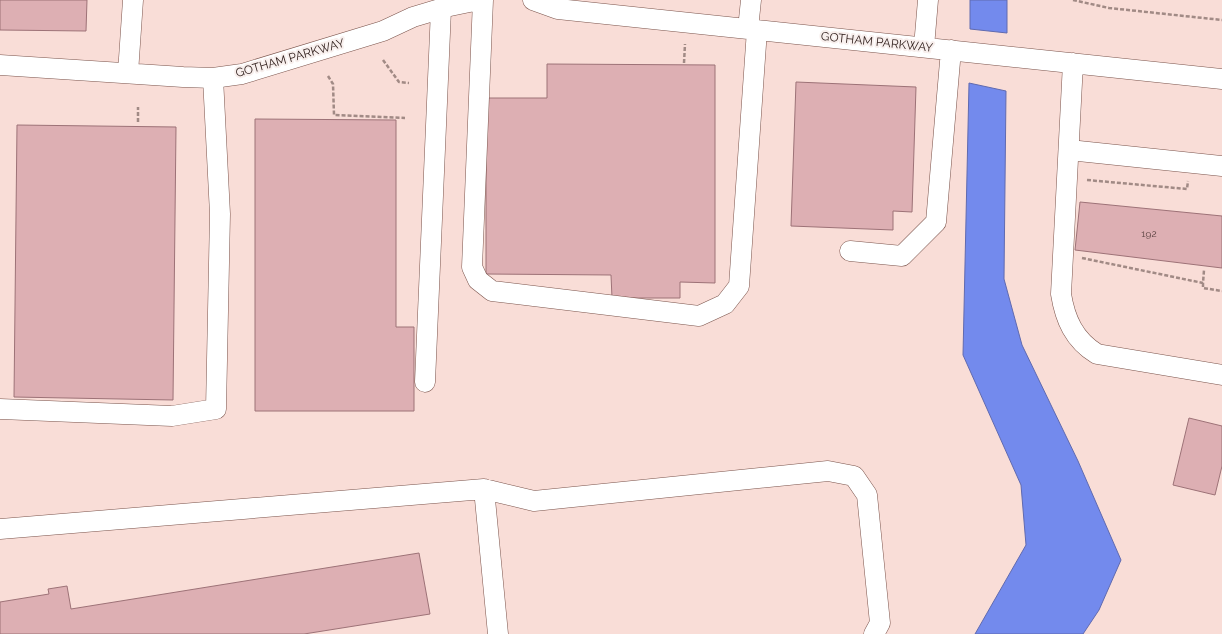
<svg xmlns="http://www.w3.org/2000/svg" width="1222" height="634" viewBox="0 0 1222 634" font-family="Raleway,sans-serif">
<style>
.water{fill:#738aed;stroke:#606aaf}
.building{fill:#ddafb3;stroke:#9d7277}
.lines{fill:none;stroke-linecap:round;stroke-linejoin:round}
.minor-casing{stroke:#7b544c;stroke-width:21}
.path{stroke:#a18a85;stroke-width:2.5;stroke-dasharray:4 2;stroke-linecap:butt}
.minor{stroke:#fff;stroke-width:20}
.labels{text-anchor:middle;stroke-width:4;stroke-linejoin:round;paint-order:stroke}
.number-label{font-size:10px;fill:#5d4443}
.street-label{font-size:12px;fill:#32211e;stroke:#f8efed}
</style>
<rect width="100%" height="100%" fill="#f9ddd7"/>
<path class="water" d="M970 0H1007V33L970 29Z
M969 83 1006 91 1004 279 1022 345 1078 461 1121 560 1099 610 1083 634H975L1026 545 1021 485 963 355Z"/>
<path class="building" d="M0 0H87L86 31 0 30Z
M547 64 715 65V283L680 282V298H612L611 275 486 274V98H547Z
M796 82 916 87 912 212 893 211V230L791 226Z
M255 119 396 120V327H414V411H255Z
M17 125 176 127 173 400 14 397Z
M1080 202 1222 216V268L1075 250Z
M1189 418 1222 426V466L1215 495 1173 485Z
M419 553 430 614 304 634H0V602L49 594 48 589 67 586 71 609Z"/>
<g class="lines">
<defs>
<path id="minor" d="M483 0 472 267 478 280 492 291 699 316 725 304 739 286 757 30
M533 0 558 9 1222 79
M748 29 751 0
M924 47 928 0
M1073 63 1061 294C1065 319 1074 340 1097 354L1222 375
M0 65 183 77 213 78 242 74 383 31 413 17 450 6 479 0
M128 73 133 0
M1069 150 1222 166
M850 251 902 256 936 222 951 50
M425 382 441 9
M0 409 172 416 216 409 220 214 213 78
M484 489 534 501 828 471 854 476 867 495 880 623 874 634
M0 529 484 489 498 634"/>
</defs>
<use href="#minor" class="minor-casing"/>
<path class="path" d="M1073 0 1109 8 1222 20
M383 60 399 82 409 83
M684 63 685 44
M328 76 333 84 334 115 405 118
M138 122V107
M1087 180 1187 189 1188 181
M1082 258 1203 283 1204 270
M1203 283V288L1222 291"/>
<use href="#minor" class="minor"/>
</g>
<g class="labels">
<g class="number-label">
<text x="1149" y="237">192</text>
</g>
<g class="street-label">
<text transform="translate(877 42) rotate(6)" y="4">GOTHAM PARKWAY</text>
<text transform="translate(290 58) rotate(-16)" y="4">GOTHAM PARKWAY</text>
</g>
</g>
</svg>
